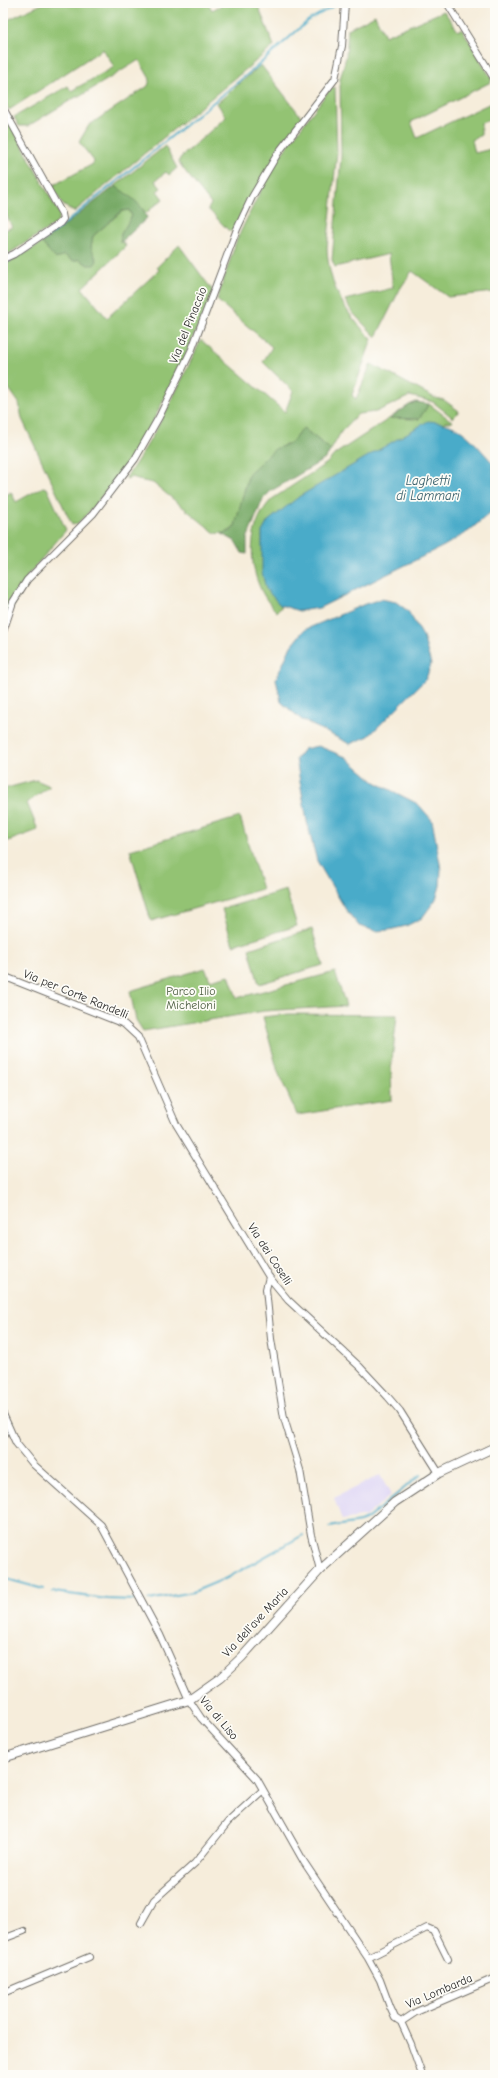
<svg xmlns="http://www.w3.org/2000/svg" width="498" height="2078" viewBox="0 0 498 2078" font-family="'Comic Neue',sans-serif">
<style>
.built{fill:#ded5f5}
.green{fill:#93c373;stroke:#5f774f}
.forest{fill:#76a965;stroke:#506a48}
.water{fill:#4aabc9;stroke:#3a6b7a}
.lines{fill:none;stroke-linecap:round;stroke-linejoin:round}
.stream{stroke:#4aabc9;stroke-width:2}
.minor-casing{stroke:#726f69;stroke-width:8}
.tertiary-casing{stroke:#726f69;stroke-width:10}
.minor{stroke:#fff;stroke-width:6}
.tertiary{stroke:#fff;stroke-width:8}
.labels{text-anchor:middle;stroke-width:3.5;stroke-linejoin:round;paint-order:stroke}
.street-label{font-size:12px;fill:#2b2b2b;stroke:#fdfcf7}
.park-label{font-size:12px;fill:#4f6044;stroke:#fdfcf7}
.water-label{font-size:13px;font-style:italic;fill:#375e6a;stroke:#fdfcf7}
</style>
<rect width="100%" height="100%" fill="#fdfcf7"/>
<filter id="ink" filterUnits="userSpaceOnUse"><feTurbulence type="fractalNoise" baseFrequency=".025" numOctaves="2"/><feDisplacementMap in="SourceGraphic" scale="8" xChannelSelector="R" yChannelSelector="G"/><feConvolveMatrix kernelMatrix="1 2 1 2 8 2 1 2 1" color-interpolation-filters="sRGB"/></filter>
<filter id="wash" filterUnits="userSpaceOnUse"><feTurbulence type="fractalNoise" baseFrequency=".012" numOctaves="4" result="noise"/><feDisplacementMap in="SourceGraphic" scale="16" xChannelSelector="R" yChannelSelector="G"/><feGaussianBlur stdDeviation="0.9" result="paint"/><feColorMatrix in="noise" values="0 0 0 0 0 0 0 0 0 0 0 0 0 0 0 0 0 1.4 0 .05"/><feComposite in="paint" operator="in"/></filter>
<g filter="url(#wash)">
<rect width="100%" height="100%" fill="#f6eddb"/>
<path class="built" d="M380 1475 391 1495 366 1516 342 1520 334 1498Z"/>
<path class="green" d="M44 3H208L212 10 226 3H257L274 46 74 212 63 205 52 186 93 164 94 161 79 142 89 125 148 86 150 79 139 60 79 97H76L28 126H19L14 117 68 86 71 91 114 67 103 49 9 110 3 98V22Z
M444 11 458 31 462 29 491 78V82L411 122 417 138 495 101V118L481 123V135L472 140 475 153 495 148V292L448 297 412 271 400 289 376 337 352 312 345 300 393 288 389 254 335 267 332 260 341 157 340 79 346 57 348 29 375 15 385 36Z
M261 65 303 119 285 140 233 231H229L208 209 211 204 178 162 181 157 226 117 217 103Z
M335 87 337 152 327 248C329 287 345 313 372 339L352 395 356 399 371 364 435 398 444 400 459 411 453 418 433 402 410 396 376 412 358 414 341 432 331 450 303 428 291 443 284 445 249 473 235 526C229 533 223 534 215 533L153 483 138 480 133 477 126 479 127 476C157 434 178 387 201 340L285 412 293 391 263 362 272 347 217 300 237 239 256 200 277 160 330 89Z
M3 110 60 215 57 223 3 257V231L12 227 3 208Z
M165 146 177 168 169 175 166 172 155 181 161 188 157 191 163 199 146 213 136 202 115 186Z
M129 210 132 216 121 234 120 242 122 241 126 246 82 288 107 318 159 270 157 267 179 245 213 291 183 361 137 453 89 512 77 524 72 525 22 419 19 403 3 380V266L42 243 56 258 64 255 74 261 79 259 88 265 97 261 91 247 93 236 122 211Z
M429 404 453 422H445L262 532V544L280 605 282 606 277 612C247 584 243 528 272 499L327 463 335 454 390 418 419 419Z
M43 487 47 488 66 530 28 575 3 628V497L11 492 16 502Z
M36 780 50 786 27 803 38 830 3 843V789Z
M240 817 262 889 151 921 130 850Z
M286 890 297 926 233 945 222 909Z
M312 929 323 965 259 984 249 949Z
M205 968 210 980 229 975 237 998 335 972 346 1006 264 1011 143 1031 136 1020 130 991Z
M289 1014 397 1015 391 1070 392 1100 297 1115 278 1072 263 1017Z"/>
<path class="forest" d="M115 186C127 194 143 204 147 218L120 243 121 234 132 216 129 210 122 211 93 236 91 247 97 261 94 265H88L79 259 74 261 64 255 56 259 42 243Z
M416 402 429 404 419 419 390 418 409 405Z
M303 428 331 450 325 459 271 491 263 499 247 539V554L242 553 235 541 222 534 231 531 235 526 249 473 275 449 291 443Z"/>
<path class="water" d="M428 421C463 423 471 440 493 463L495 498 491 512 469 531 444 546 319 608 299 611 280 605 266 589 262 572V532L268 521 300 496Z
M381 599 396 602 408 611 423 636 431 664 426 679 369 736 350 744 302 720 281 702 276 679 291 646 304 630 365 604Z
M318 746 346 757 375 782 418 804 432 820 441 869 440 886 436 899 422 918 406 926 389 930 376 931 359 926 346 910 317 861 308 827 296 759 304 749Z"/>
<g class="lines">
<path class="stream" d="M3 264 52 234 254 69 309 20 339 3
M329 1527 360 1522 367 1519 420 1475
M3 1578 43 1589
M53 1592 107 1599 135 1600
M149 1600 193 1592 229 1577 303 1535"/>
</g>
</g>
<g filter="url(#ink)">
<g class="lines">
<defs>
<path id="minor" d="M447 3 495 80
M3 108 62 214 63 219 60 223 14 254 3 259
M3 632 13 602 27 580 93 514 135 459 159 417 192 349 237 229 252 197 278 153 335 79 342 46 345 3
M3 976 124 1024 138 1037 176 1124 269 1277 288 1300 360 1367 388 1397 400 1411 439 1473
M269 1277 266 1289 271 1339 284 1418 300 1470 311 1535 320 1570
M3 1414 16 1443 33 1464 101 1525 160 1635 189 1700 201 1718 257 1779 304 1862 368 1958 380 1980 390 2007 395 2018 401 2022 411 2044 422 2075
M141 1923 154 1900 195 1863 228 1822 263 1790
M3 1939 24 1931
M368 1958 427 1928 434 1931 448 1959
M3 1993 89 1957
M401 2022 416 2012 495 1978"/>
<path id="tertiary" d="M3 1758 189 1700 220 1678 242 1657 320 1570 395 1502 439 1473 495 1447"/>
</defs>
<use href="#minor" class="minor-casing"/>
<use href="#tertiary" class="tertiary-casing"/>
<use href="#minor" class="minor"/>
<use href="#tertiary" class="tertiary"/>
</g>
</g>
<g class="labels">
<g class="street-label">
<text transform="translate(188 325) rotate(-68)" y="4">Via del Pinaccio</text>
<text transform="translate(76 994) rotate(22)" y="4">Via per Corte Randelli</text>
<text transform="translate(270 1254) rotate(57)" y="4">Via dei Coselli</text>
<text transform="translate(255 1622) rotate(-47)" y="4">Via dell'ave Maria</text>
<text transform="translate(219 1718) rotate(50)" y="4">Via di Liso</text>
<text transform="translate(439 1991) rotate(-23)" y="4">Via Lombarda</text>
</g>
<g class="park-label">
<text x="191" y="995">Parco Ilio<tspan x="191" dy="14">Micheloni</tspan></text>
</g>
<g class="water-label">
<text x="428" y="485">Laghetti<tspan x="428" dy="15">di Lammari</tspan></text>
</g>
</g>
<rect width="498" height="2078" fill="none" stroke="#fdfcf7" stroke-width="16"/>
</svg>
